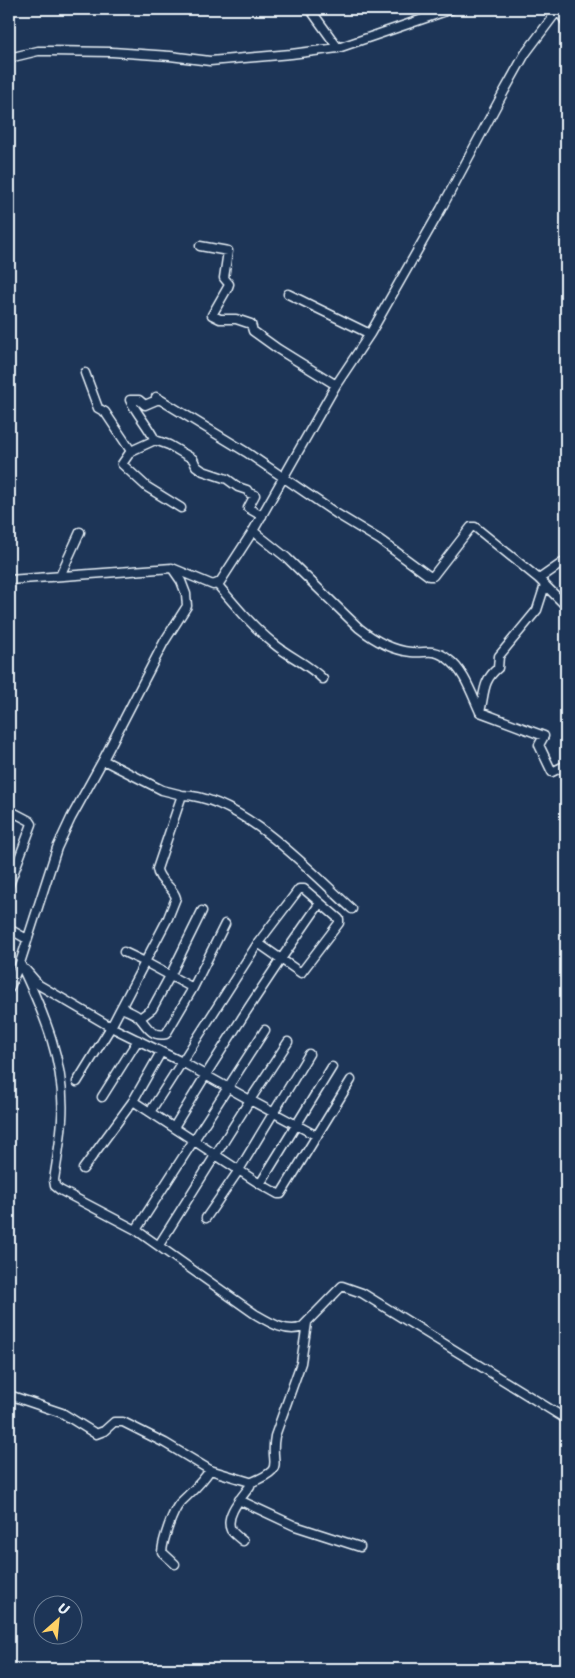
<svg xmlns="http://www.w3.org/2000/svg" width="575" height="1678" viewBox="0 0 575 1678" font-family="Sriracha,sans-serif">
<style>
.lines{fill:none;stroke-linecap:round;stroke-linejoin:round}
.minor-casing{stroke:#e8f1f8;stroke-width:11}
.minor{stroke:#1d3557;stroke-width:8}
</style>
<rect width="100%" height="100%" fill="#1d3557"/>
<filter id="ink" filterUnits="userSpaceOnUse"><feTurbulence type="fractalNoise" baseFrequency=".02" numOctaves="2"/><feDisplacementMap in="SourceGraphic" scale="10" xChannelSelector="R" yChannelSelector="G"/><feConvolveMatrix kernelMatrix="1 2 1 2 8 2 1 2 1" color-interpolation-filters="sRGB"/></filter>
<g filter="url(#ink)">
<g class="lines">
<defs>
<path id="minor" d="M310 9 338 48
M557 9 566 22
M9 58 38 51H50L112 52 170 56 210 61 291 54 338 48 452 9
M200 246 228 251 224 278 229 284 228 287 212 315 220 319H236L251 324 253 331 278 349 336 385
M288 294 370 334
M85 373 98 408 105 412 131 451 155 440
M156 397 246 452 337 514 380 540 429 576H433L471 527H475L539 579 566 606
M159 399 145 405 139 400H130C137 414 148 426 155 440L169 445 193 459 196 466 203 471 227 479 238 487 247 490 249 493 255 495 248 508 262 516
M131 451 122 464 147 487 181 508
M253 531 287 558 359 628C374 640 391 650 411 652 426 654 433 647 448 659 464 670 472 695 480 712
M172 568 213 585 220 582 253 531 336 385 370 334 441 209 501 97 525 54 558 10
M60 576 80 532
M539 579 562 563
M9 580 172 568 181 581 186 594 187 606 164 642 103 760 71 818 57 848 20 963 9 989
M217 584C235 605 252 626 273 643 289 657 307 663 323 679
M545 585 537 610 499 656 498 668C482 681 485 693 480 712L544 736 539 745 552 772 566 765
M103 760 162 790 182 795
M9 810 30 821 32 824 9 885
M9 929 27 939
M20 963C43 1011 66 1063 62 1119 61 1139 57 1160 54 1180L55 1186 60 1190 136 1230 255 1314C267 1321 287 1334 302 1327L342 1286 362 1293 566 1419
M26 970 39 985 111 1027 182 1062 250 1100 159 1245
M193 988 145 962 168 918 176 898C173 886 158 881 157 869L182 795C241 796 310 871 352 909
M122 1008C127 1011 135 1013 140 1018 147 1027 152 1037 166 1034L193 988 225 924
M140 1018 152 1009 170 976 202 911
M288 1042 250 1100 317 1136
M77 1082 111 1027 145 962 124 952
M102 1097 138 1040
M133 1101 260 1184 278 1194H281L351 1080
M150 1112 258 943 299 889H304L339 919V923L301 973 258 943
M174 1127C220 1050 269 975 320 903
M83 1169 133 1101 161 1052
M260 1184 332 1067
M206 1218 239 1170 309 1054
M136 1230 265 1030
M9 1395 62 1413 96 1434 104 1431 114 1422H123L165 1443 210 1470 250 1482V1486C243 1496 224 1515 231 1530 234 1534 239 1538 243 1541
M250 1483C288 1467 269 1467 275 1436L301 1363 307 1323
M239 1500 295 1526 360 1547
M175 1564 162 1552C163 1540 172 1512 180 1503 191 1492 201 1484 210 1470"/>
</defs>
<use href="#minor" class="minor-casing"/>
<use href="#minor" class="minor"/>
</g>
</g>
<rect width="575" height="1678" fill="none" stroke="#1d3557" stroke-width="30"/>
<rect x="15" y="15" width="545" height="1648" fill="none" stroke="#e8f1f8" stroke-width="2" filter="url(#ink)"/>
<g transform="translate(58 1620) rotate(27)"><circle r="24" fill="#1d3557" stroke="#6e8097"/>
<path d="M0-4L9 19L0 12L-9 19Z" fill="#ffd166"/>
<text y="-8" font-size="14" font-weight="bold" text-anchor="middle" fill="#e8f1f8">U</text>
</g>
</svg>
